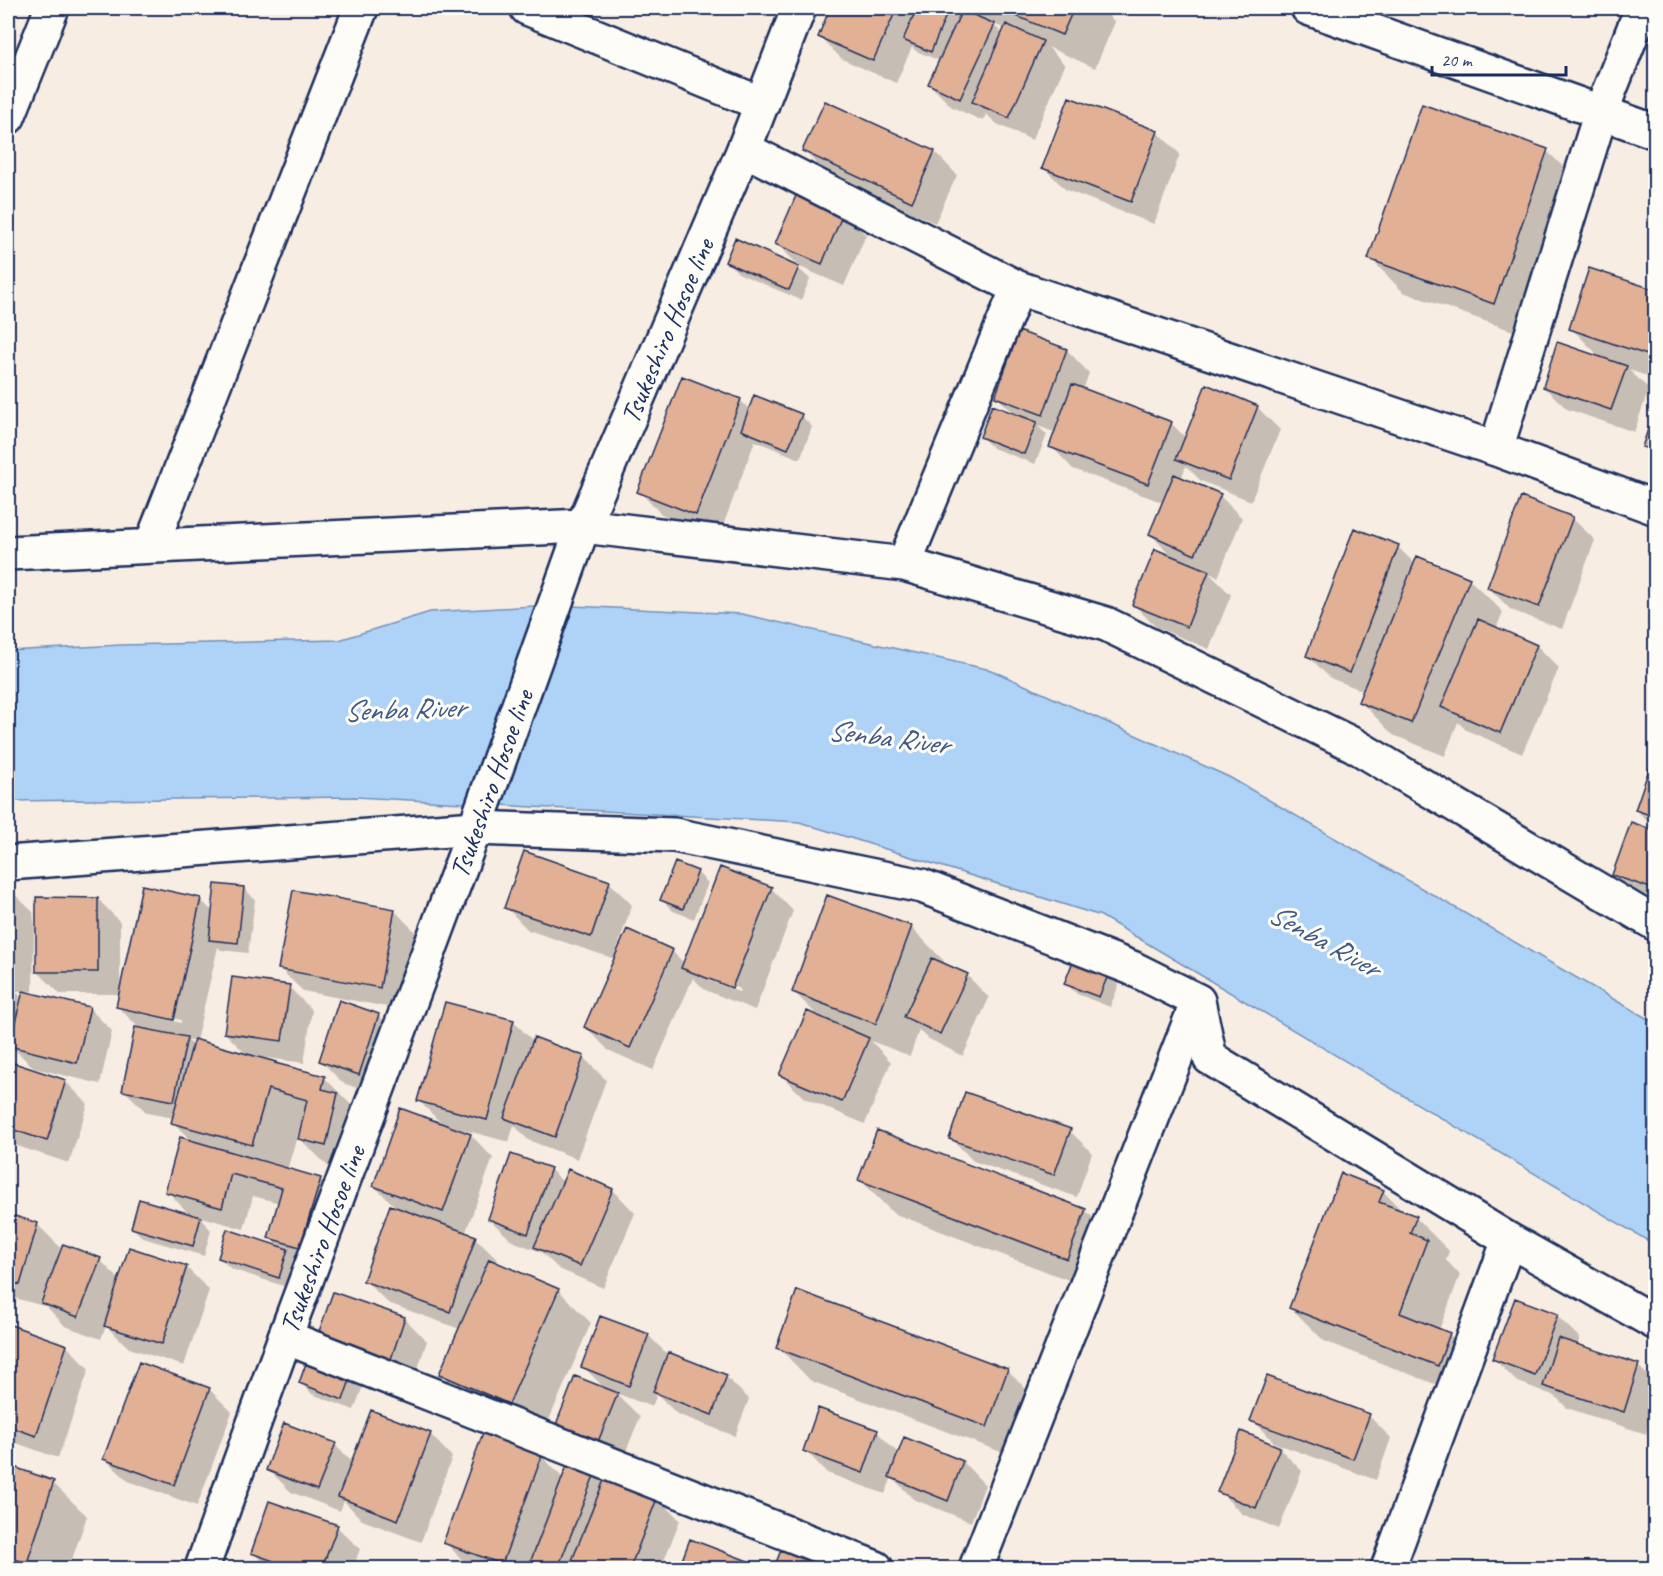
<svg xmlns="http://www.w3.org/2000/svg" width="1663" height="1576" viewBox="0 0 1663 1576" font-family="Caveat,sans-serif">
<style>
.water{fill:#aed3f7;stroke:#7391ba;stroke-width:1.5}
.shadow{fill:#0003;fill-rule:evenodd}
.building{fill:#e2b094;stroke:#1b2f5e;stroke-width:1.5}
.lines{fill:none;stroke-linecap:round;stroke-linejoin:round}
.minor-casing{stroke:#1b2f5e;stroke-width:38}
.tertiary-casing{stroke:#1b2f5e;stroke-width:38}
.secondary-casing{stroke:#1b2f5e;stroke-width:38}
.minor{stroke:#fdfcf7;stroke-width:33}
.tertiary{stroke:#fdfcf7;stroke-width:33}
.secondary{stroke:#fdfcf7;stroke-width:33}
.labels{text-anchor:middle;stroke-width:6;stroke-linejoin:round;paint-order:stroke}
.street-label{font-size:28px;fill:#1b2f5e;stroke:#fdfcf7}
.water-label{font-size:30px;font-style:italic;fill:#405884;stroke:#fdfcf7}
</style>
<rect width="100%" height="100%" fill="#f8ede3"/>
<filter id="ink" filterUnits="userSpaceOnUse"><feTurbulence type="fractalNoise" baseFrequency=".0167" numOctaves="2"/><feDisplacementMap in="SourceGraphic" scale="12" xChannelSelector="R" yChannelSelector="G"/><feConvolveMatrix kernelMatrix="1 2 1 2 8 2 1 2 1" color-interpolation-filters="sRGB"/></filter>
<g filter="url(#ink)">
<path class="water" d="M551 605 742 614 991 670 1229 777 1655 1023V1245L1101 916 799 822 356 797 8 801V651L121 645 339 640 430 612Z"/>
<path class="shadow" d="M832 8H950L960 18 963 10 956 8H1101L1115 22 1095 68 1048 47 1065 65 1032 140 997 124 986 114 983 121 952 107 929 84 940 61 916 51 912 47 896 83 842 59 819 36ZM991 23 1006 29 1003 35 997 28Z
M826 103 935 152 957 175 935 223 827 174 804 151Z
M1157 132 1180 154 1154 224 1066 190 1044 168Z
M1547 151 1581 184 1527 336 1403 292 1370 258Z
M844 213 866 235 844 286 800 267 777 244Z
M727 261 798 268 810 279 801 300 738 273Z
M1656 292V379L1629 370 1649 389 1634 432 1567 409 1544 387 1601 358 1571 328Z
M1067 350 1089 373 1083 390 1171 423 1186 438 1257 407 1280 430 1251 501 1201 481 1186 466 1181 479 1220 496 1242 518 1218 577 1209 573 1231 595 1209 649 1156 627 1134 605 1175 559 1150 534 1164 503 1073 469 1051 446 1056 433 1038 426 1047 435 1035 464 993 448 981 437 1016 416 996 396Z
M740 400 750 410 801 415 812 427 800 459 755 441 719 536 661 514 639 491Z
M1656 411V458L1644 446Z
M1572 518 1595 540 1562 629 1511 610 1488 587Z
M1398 547 1415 564 1469 579 1503 612 1496 629 1537 646 1559 668 1522 754 1466 730 1458 722 1445 756 1393 735 1360 701 1364 691 1330 678 1308 656Z
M1656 643V664L1650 658Z
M1656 757V829L1636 810Z
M1656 832V904L1636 897 1614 874Z
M697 872 708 883 694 919 673 911 662 900Z
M609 882 632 905 617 949 672 951 684 963 771 888 793 911 755 1010 705 990 693 978 653 1070 608 1050 586 1027 615 959 528 930 506 907ZM708 977 740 989 739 992 708 980Z
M244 888 255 900 248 953 221 950 218 947 196 1041 248 1056 225 1033 289 987 312 1010 304 1063 261 1057V1059L324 1077 357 1111 334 1172 300 1139 304 1121 302 1120 287 1170 320 1179 343 1202 290 1288 231 1269 220 1258 281 1248 270 1238 280 1203 253 1196 244 1229 198 1216 211 1230 204 1256 143 1238 132 1227 191 1216 167 1191 193 1143 173 1122 174 1118 147 1113 124 1090 141 1030 117 1006 120 994H60L37 971V931L34 932 33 991H15L20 996 19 1006H21L24 993 90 1009 112 1031 100 1084 34 1068 11 1046 14 1035H8V890H10L33 912 35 931 98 899 120 922V987L121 988 201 900 213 912ZM142 1011 181 1020V1023L142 1014ZM187 1040 195 1041 194 1046Z
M295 892 395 911 417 934 403 1010 303 991 280 969Z
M911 927 944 961 943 965 967 975 989 998 963 1056 929 1039 919 1030 910 1056 871 1041 891 1062 865 1124 804 1098 781 1075 820 1018 794 992Z
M1108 974 1119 985 1110 1007 1077 994 1066 983Z
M340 1002 379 1016 401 1038 382 1097 343 1083 320 1060Z
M513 1021 534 1042 535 1039 584 1058 606 1080 577 1159 528 1140 514 1125 509 1142 453 1127 452 1129 471 1135 493 1158 465 1234 475 1238 498 1260 497 1264 558 1290 591 1323 542 1436 474 1407 441 1373 460 1329 388 1303 365 1280 399 1210 374 1186 444 1126 419 1101Z
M8 1063 65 1081 88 1104 69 1163 8 1143Z
M1070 1131 1092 1153 1077 1197 973 1161 951 1138Z
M512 1156 551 1170 564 1183 613 1190 635 1213 603 1288 559 1269 541 1252 512 1241 489 1219Z
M860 1180 1085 1210 1119 1243 1100 1292 893 1213Z
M1383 1191 1405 1214 1416 1218 1449 1251 1446 1260 1460 1275 1439 1330 1449 1334 1482 1367 1471 1398 1324 1341 1291 1308Z
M8 1215 38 1225 60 1247 58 1255 100 1260 120 1280 186 1267 209 1290 184 1366 129 1348 106 1326 101 1339 65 1326 44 1304 43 1306 8 1296Z
M334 1293 405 1319 427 1341 413 1383 319 1336Z
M1557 1316 1580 1338 1577 1346 1638 1366 1656 1383V1405L1646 1434 1567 1408 1555 1396 1516 1381 1494 1359Z
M601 1318 649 1336 668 1355 726 1377 749 1399 735 1436 677 1414 657 1394 652 1407 616 1393 640 1417 620 1466 580 1450 606 1390 583 1366Z
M9 1326 67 1346 89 1369 58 1458 8 1440V1331Z
M778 1347 1007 1370 1040 1403 1020 1459 811 1381Z
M351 1375 363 1386 354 1410 312 1394 301 1383Z
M209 1389 232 1412 197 1506 128 1481 105 1459Z
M1369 1416 1391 1438 1376 1480 1275 1443 1252 1420Z
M877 1432 899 1454 963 1462 985 1485 971 1522 913 1499 892 1477 885 1494 827 1473 805 1450Z
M1242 1433 1279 1448 1302 1471 1279 1529 1242 1514 1219 1491Z
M430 1434 452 1457 421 1542 362 1520 344 1501 340 1511 291 1492 268 1469 335 1445 353 1463Z
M542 1457 564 1479 595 1474 604 1484 657 1497 680 1520 661 1568H477L467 1565 445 1542Z
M8 1467 53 1483 87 1516 69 1568H8Z
M337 1527 360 1549 353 1568H269L252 1552Z
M691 1541 747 1562 753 1568H681Z
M782 1552 808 1562 815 1568H776Z"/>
<path class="building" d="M830 8H897L873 61 818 37Z
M917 8H949L931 52 903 40Z
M997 8H1074L1062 35Z
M962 10 995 24 960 99 928 84Z
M1006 24 1043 41 1009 118 972 102Z
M1069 97 1158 131 1131 202 1042 168Z
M825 101 935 151 912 202 802 151Z
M1422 104 1548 149 1494 304 1368 259Z
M798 191 844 211 822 264 775 244Z
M735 238 799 267 789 290 725 262Z
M1589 268 1656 290V358L1569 329Z
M1019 331 1067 349 1043 415 995 397Z
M1557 342 1627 366 1611 410 1543 387Z
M682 376 741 399 696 515 637 492Z
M1072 384 1172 422 1148 484 1049 447Z
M1206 384 1258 406 1229 480 1176 459Z
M754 395 802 414 788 449 741 430Z
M992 405 1037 422 1024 454 980 437Z
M1656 406V451L1642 447Z
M1174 474 1221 494 1195 555 1149 534Z
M1521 497 1573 517 1539 607 1487 588Z
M1354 528 1399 545 1350 673 1306 656Z
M1155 549 1209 571 1187 627 1132 605Z
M1417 556 1470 578 1411 723 1358 702Z
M1478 619 1537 645 1500 733 1441 707Z
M1654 755H1656V817L1635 810Z
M1631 822 1656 831V890L1612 875Z
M524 851 610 881 591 937 504 908Z
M675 862 698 871 683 909 660 900Z
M720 867 772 887 732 988 681 968Z
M215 884 244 887 238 943 209 940Z
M142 885 201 898 174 1020 116 1007Z
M10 888 14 909H11V969H8V889Z
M293 890 395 909 380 988 278 969Z
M827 895 912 926 876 1024 792 992Z
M36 897 98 898V972H36Z
M627 929 673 950 630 1048 584 1027Z
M932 958 968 974 940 1034 904 1017Z
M1074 959 1109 973 1099 997 1064 984Z
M232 977 290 985 282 1041 224 1033Z
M23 991 90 1007 77 1063 9 1046Z
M339 1000 379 1014 359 1075 319 1061Z
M445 1002 514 1020 487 1120 417 1101Z
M807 1011 869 1038 842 1102 779 1075Z
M135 1027 187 1037 174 1101 122 1091Z
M534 1037 584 1056 555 1137 504 1118Z
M194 1039 276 1062 275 1063 325 1076 322 1089 338 1093 326 1146 298 1139 307 1100 268 1089 252 1145 171 1123Z
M8 1061 66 1080 47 1141 8 1128Z
M965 1092 1071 1129 1054 1175 949 1139Z
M400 1108 471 1134 443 1212 373 1186Z
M877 1130 1086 1209 1067 1259 858 1180Z
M180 1137 321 1178 300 1247 268 1238 282 1188 231 1174 222 1208 165 1192Z
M511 1154 551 1168 528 1234 488 1219Z
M568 1169 613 1189 580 1266 534 1247Z
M1341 1173 1384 1190 1379 1202 1417 1216 1410 1233 1427 1240 1400 1313 1450 1333 1438 1366 1289 1308Z
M139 1199 201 1217 193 1246 131 1228Z
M390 1205 476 1236 450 1312 363 1281Z
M8 1214 38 1223 20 1285 8 1281Z
M227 1229 288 1249 279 1278 218 1258Z
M63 1244 101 1258 78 1317 41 1303Z
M129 1247 187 1266 162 1344 104 1326Z
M489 1259 559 1289 509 1404 439 1374Z
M797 1290 1008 1369 987 1427 776 1348Z
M333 1292 405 1317 390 1362 317 1337Z
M1515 1298 1558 1314 1535 1375 1492 1359Z
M600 1316 649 1334 629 1386 581 1367Z
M8 1324 67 1345 36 1436 8 1426Z
M1558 1338 1639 1364 1624 1412 1543 1386Z
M668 1352 727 1375 712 1415 653 1392Z
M308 1358 352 1374 343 1400 299 1383Z
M139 1362 210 1388 174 1485 103 1459Z
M575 1376 618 1393 597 1444 555 1427Z
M1267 1376 1370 1414 1353 1459 1250 1421Z
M818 1408 878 1430 863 1473 803 1451Z
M371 1410 431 1433 398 1520 338 1497Z
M284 1423 336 1443 317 1490 266 1470Z
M1241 1431 1280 1447 1256 1508 1217 1492Z
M483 1433 542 1456 502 1564 443 1543Z
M904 1437 963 1461 948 1501 889 1477Z
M568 1463 595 1473 558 1568H528Z
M8 1465 54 1481 27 1563 8 1557Z
M606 1475 658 1496 630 1568H569Z
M269 1501 338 1525 322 1568H293L251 1553Z
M690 1539 748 1561 745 1568H679Z
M781 1550 809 1561 806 1568H774Z"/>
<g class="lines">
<defs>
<path id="minor" d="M527 8 762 104
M8 117 52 8
M744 149 1018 288
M1496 449 1601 112 1642 8
M151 546 361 8
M8 553 583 526 904 564 1106 624 1354 745 1656 924
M904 564 1018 288 1496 449 1656 508
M8 863 475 828 674 835 922 886 1132 968 1198 1001
M1198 1001 1210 1058 1509 1240 1656 1323
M285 1337 876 1568
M976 1568 1198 1001
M1388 1568 1509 1240"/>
<path id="tertiary" d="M1308 8 1656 132"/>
<g id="secondary">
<path id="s1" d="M202 1568 285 1337 475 828 583 526 744 149 799 8"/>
</g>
</defs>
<use href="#minor" class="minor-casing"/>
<use href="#tertiary" class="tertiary-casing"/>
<use href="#secondary" class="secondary-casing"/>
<use href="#minor" class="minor"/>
<use href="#tertiary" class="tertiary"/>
<use href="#secondary" class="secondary"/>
</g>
</g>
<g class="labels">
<g class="street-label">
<text dy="10" stroke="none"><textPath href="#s1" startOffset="1322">Tsukeshiro Hosoe line</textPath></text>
<text dy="10" stroke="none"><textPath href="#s1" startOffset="836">Tsukeshiro Hosoe line</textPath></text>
<text dy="10" stroke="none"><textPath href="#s1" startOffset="350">Tsukeshiro Hosoe line</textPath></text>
</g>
<g class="water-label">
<text transform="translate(404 709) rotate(-2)" y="10">Senba River</text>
<text transform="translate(888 737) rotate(7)" y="10">Senba River</text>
<text transform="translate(1324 940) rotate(29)" y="10">Senba River</text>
</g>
</g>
<rect width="1663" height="1576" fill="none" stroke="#fdfcf7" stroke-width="30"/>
<rect x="15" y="15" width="1633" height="1546" fill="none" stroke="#1b2f5e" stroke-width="2" filter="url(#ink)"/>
<path d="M1432 66v9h134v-9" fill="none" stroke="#1b2f5e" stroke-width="3"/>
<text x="1441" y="66" font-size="18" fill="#1b2f5e" stroke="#fdfcf7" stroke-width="4.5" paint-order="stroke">20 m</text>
</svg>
